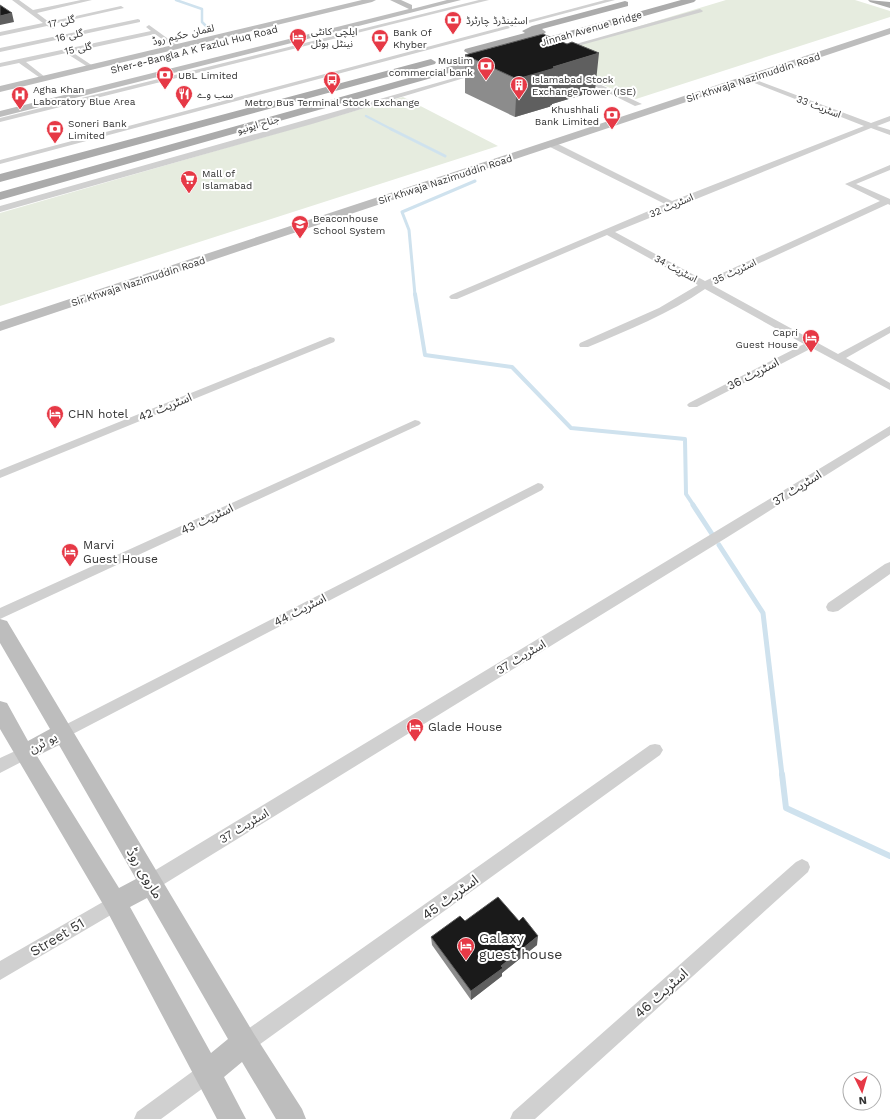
<svg xmlns="http://www.w3.org/2000/svg" width="890" height="1119" viewBox="0 0 890 1119" font-family="'Work Sans','Noto Sans Arabic',sans-serif">
<style>
.green{fill:#e6ecdf}
.lines{fill:none;stroke-linecap:round;stroke-linejoin:round}
.stream-far4{stroke:#cfe2ee;stroke-width:2.5}
.stream-far3{stroke:#cfe2ee;stroke-width:3}
.stream-far2{stroke:#cfe2ee;stroke-width:4}
.stream-far1{stroke:#cfe2ee;stroke-width:5}
.stream{stroke:#cfe2ee;stroke-width:6}
.street{fill:#d0d0d0;fill-rule:evenodd}
.secondary{fill:#bdbdbd;fill-rule:evenodd}
.primary{fill:#ababab;fill-rule:evenodd}
.wall{fill:#8c8c8c}
.shaded-wall{fill:#5f5f5f}
.building{fill:#1a1a1a;stroke:#5f5f5f}
.labels{text-anchor:middle;stroke-width:4;stroke-linejoin:round;paint-order:stroke}
.far-poi-label{font-size:10px;fill:#333;stroke:#fff;text-anchor:start}
.far-street-label{font-size:10px;fill:#333;stroke:#fff}
.street-label{font-size:12px;fill:#333;stroke:#fff}
.poi-label{font-size:12px;fill:#333;stroke:#fff;text-anchor:start}
.near-street-label{font-size:14px;fill:#333;stroke:#fff}
.near-poi-label{font-size:14px;fill:#333;stroke:#fff;text-anchor:start}
</style>
<rect width="100%" height="100%" fill="#fff"/>
<path class="green" d="M726 0H855L890 11V17L636 99 537 57Z
M403 97 498 146 0 306V213Z"/>
<g class="lines">
<path class="stream-far4" d="M176 0 202 9V22L210 30
M366 116 393 130"/>
<path class="stream-far3" d="M391 129 445 156
M415 295 409 230 402 212 475 181"/>
<path class="stream-far2" d="M415 294 425 355 512 367 571 428 685 439 686 494 694 506"/>
<path class="stream-far1" d="M693 505 712 534
M719 545 763 613 782 775"/>
<path class="stream" d="M782 774 786 808 890 856"/>
<path class="street" d="M12 0H19L33 10 81 0H92L37 13 49 22 121 6 124 8 53 24 56 27 53 29 47 26 0 36V32L43 23Z
M479 0H489L0 122V118Z
M605 0H615L0 164V160Z
M700 9 703 11 702 12 563 50 558 49Z
M138 19 140 20V22L0 52V48Z
M149 25 178 46V48H174L155 34 72 52 93 66V68L91 69 66 53 26 62 45 77 46 78 43 80 19 63 0 67V63L151 31 146 27Z
M479 71 484 72 312 124 0 212V206Z
M578 76H582L642 104 635 106 578 78Z
M747 78H751L871 123 890 116V121L877 126 890 130V135L871 128 615 232 705 281 880 201 845 184 890 165V170L856 184 890 199V205L888 204 712 285 838 354 890 326V333L846 358 890 383V390L812 348 697 407H689L687 405 689 403 804 344 705 289C669 314 628 330 588 347H580L579 345 580 343 659 308 698 285 607 235 457 299H451L449 297 451 295 665 204 548 146V142H554L672 201 864 126 747 80Z
M330 337 334 338 335 340 334 342 0 478V470Z
M415 420 419 421 421 423 419 425 0 619V608Z
M890 426V435L726 538 156 889 150 891 144 889 141 883 144 877Z
M538 483 542 484 544 487 542 490 67 737 62 739 57 737 54 733 57 729Z
M890 562V574L838 611 833 612 828 611 826 607 828 603 885 564Z
M655 744 660 745 663 750 660 755 252 1050 245 1053 238 1050 235 1043 238 1036 650 745Z
M24 747 29 748 32 753 29 758 0 773V758Z
M802 859 808 862 810 867 808 872 535 1119H510L513 1112 796 862Z
M115 895 121 897 124 903 121 909 0 980V961Z
M207 1063 214 1066 217 1073 214 1080 161 1119H134L137 1112 200 1066Z"/>
<path class="secondary" d="M362 0H376L372 2 0 92V86Z
M390 0H401L412 5V9L447 0H461L0 117V111L409 9Z
M890 28V34L0 331V322Z
M0 619 7 621 254 1034 302 1109 306 1119H276L242 1062 224 1077 246 1119H217L107 911 0 729V701L7 703 28 741 50 729 0 643ZM59 745 136 879 119 888 37 756ZM147 898 228 1039 211 1053 130 907Z"/>
<path class="primary" d="M681 0H696L694 2 531 48 527 49 522 46 523 44Z
M868 0 890 2V8L870 2Z
M625 1 628 2V6L542 29 546 32 544 34 469 54 464 51 465 49 525 33 522 31 532 26Z
M491 55 495 56 496 58 495 60 0 200V192Z
M431 59 436 62 435 64 0 182V174Z"/>
</g>
<path class="wall" d="M465 55 595 91 552 104V106L515 117 465 93Z
M465 921 537 945 502 973V976L471 1000 432 945 431 937Z"/>
<path class="shaded-wall" d="M12 13 14 22 0 25V16Z
M599 53 595 91 552 104V106L515 117 517 79 553 67Z
M538 936 537 945 502 973V976L471 1000V991L501 966Z"/>
<path class="building" d="M0 5 12 13 0 16Z
M543 34 567 44 572 42 599 53 553 67 555 68 517 79 465 55Z
M498 897 519 921 523 917 538 936 501 966 503 968 471 991 431 937 460 916 465 921Z"/>
<defs>
<symbol id="bank-pin" viewBox="-11 -11 22 30"><path d="M0 17L-7.5 6A9.5 9.5 0 1 1 7.5 6Z" fill="#e63946" stroke="#fff"/><path d="M-6-4H6V4H-6ZM0-2.3a2.3 2.3 0 1 0 0 4.6a2.3 2.3 0 1 0 0-4.6Z" fill="#fff"/></symbol>
<symbol id="hotel-pin" viewBox="-11 -11 22 30"><path d="M0 17L-7.5 6A9.5 9.5 0 1 1 7.5 6Z" fill="#e63946" stroke="#fff"/><path d="M-6-4.5h1.5V1H6V5H4.5V3h-9V5H-6ZM-4 0a1.8 1.8 0 1 1 3.6 0ZM.5 0V-2.5h3Q6-2.5 6 0Z" fill="#fff"/></symbol>
<symbol id="bus-pin" viewBox="-11 -11 22 30"><path d="M0 17L-7.5 6A9.5 9.5 0 1 1 7.5 6Z" fill="#e63946" stroke="#fff"/><path d="M-5-6H5V4H4V6H2V4H-2V6H-4V4H-5ZM-3.5-4V0h7V-4ZM-3.5 1.2v1.5H-2V1.2ZM2 1.2v1.5H3.5V1.2Z" fill="#fff"/></symbol>
<symbol id="building-pin" viewBox="-11 -11 22 30"><path d="M0 17L-7.5 6A9.5 9.5 0 1 1 7.5 6Z" fill="#e63946" stroke="#fff"/><path d="M-4-6H4V6H1V3H-1V6H-4ZM-2.5-4.3h1.7v1.8h-1.7ZM.8-4.3h1.7v1.8H.8ZM-2.5-1h1.7V.8h-1.7ZM.8-1h1.7V.8H.8Z" fill="#fff"/></symbol>
<symbol id="restaurant-pin" viewBox="-11 -11 22 30"><path d="M0 17L-7.5 6A9.5 9.5 0 1 1 7.5 6Z" fill="#e63946" stroke="#fff"/><path d="M-5-6h1v4h1v-4h1v4h1v-4h1v5L-1.5 .5V6h-2V.5L-5-1ZM5-6V6H3V1.5H1.5Q1.5-4 5-6Z" fill="#fff"/></symbol>
<symbol id="hospital-pin" viewBox="-11 -11 22 30"><path d="M0 17L-7.5 6A9.5 9.5 0 1 1 7.5 6Z" fill="#e63946" stroke="#fff"/><path d="M-5-5h3v3.5h4V-5h3V5h-3V1.5h-4V5h-3Z" fill="#fff"/></symbol>
<symbol id="supermarket-pin" viewBox="-11 -11 22 30"><path d="M0 17L-7.5 6A9.5 9.5 0 1 1 7.5 6Z" fill="#e63946" stroke="#fff"/><path d="M-6-5.5h2.5l.6 2H6L4.5 2H-2.5L-4.4-4H-6ZM-1.5 3.2a1.3 1.3 0 1 0 .1 0ZM3 3.2a1.3 1.3 0 1 0 .1 0Z" fill="#fff"/></symbol>
<symbol id="school-pin" viewBox="-11 -11 22 30"><path d="M0 17L-7.5 6A9.5 9.5 0 1 1 7.5 6Z" fill="#e63946" stroke="#fff"/><path d="M0-5L7-2L0 1L-7-2ZM-4 1L0 2.5L4 1V4Q0 6-4 4Z" fill="#fff"/></symbol>
</defs>
<g fill-rule="evenodd">
<use href="#bank-pin" x="443" y="10" width="20" height="27"/>
<use href="#hotel-pin" x="288" y="27" width="20" height="27"/>
<use href="#bank-pin" x="370" y="28" width="20" height="27"/>
<use href="#bank-pin" x="476" y="56" width="20" height="27"/>
<use href="#bank-pin" x="155" y="65" width="20" height="27"/>
<use href="#bus-pin" x="322" y="70" width="20" height="27"/>
<use href="#building-pin" x="509" y="75" width="20" height="27"/>
<use href="#restaurant-pin" x="174" y="84" width="20" height="27"/>
<use href="#hospital-pin" x="10" y="85" width="20" height="27"/>
<use href="#bank-pin" x="602" y="105" width="20" height="27"/>
<use href="#bank-pin" x="45" y="119" width="20" height="27"/>
<use href="#supermarket-pin" x="179" y="169" width="20" height="27"/>
<use href="#school-pin" x="290" y="214" width="20" height="27"/>
<use href="#hotel-pin" x="801" y="328" width="20" height="27"/>
<use href="#hotel-pin" x="45" y="404" width="20" height="27"/>
<use href="#hotel-pin" x="60" y="542" width="20" height="27"/>
<use href="#hotel-pin" x="405" y="717" width="20" height="27"/>
<use href="#hotel-pin" x="456" y="936" width="20" height="27"/>
</g>
<g class="labels">
<g class="far-poi-label">
<text x="466" y="24">اسٹینڈرڈ چارٹرڈ</text>
<text x="311" y="35">ایلچی کانٹی<tspan x="311" dy="12">نینٹل ہوٹل</tspan></text>
<text x="393" y="36">Bank Of<tspan x="393" dy="12">Khyber</tspan></text>
<text x="473" y="64" text-anchor="end">Muslim<tspan x="473" dy="12">commercial bank</tspan></text>
<text x="178" y="79">UBL Limited</text>
<text x="532" y="83">Islamabad Stock<tspan x="532" dy="12">Exchange Tower (ISE)</tspan></text>
<text x="33" y="93">Agha Khan<tspan x="33" dy="12">Laboratory Blue Area</tspan></text>
<text x="197" y="98">سب وے</text>
<text x="332" y="106" text-anchor="middle">Metro Bus Terminal Stock Exchange</text>
<text x="599" y="113" text-anchor="end">Khushhali<tspan x="599" dy="12">Bank Limited</tspan></text>
<text x="68" y="127">Soneri Bank<tspan x="68" dy="12">Limited</tspan></text>
<text x="202" y="177">Mall of<tspan x="202" dy="12">Islamabad</tspan></text>
<text x="313" y="222">Beaconhouse<tspan x="313" dy="12">School System</tspan></text>
<text x="798" y="336" text-anchor="end">Capri<tspan x="798" dy="12">Guest House</tspan></text>
</g>
<g class="far-street-label">
<text transform="translate(61 21) rotate(-12)" y="4">گلی 17</text>
<text transform="translate(591 28) rotate(-16)" y="4">Jinnah Avenue Bridge</text>
<text transform="translate(183 34) rotate(-13)" y="4">لقمان حکیم روڈ</text>
<text transform="translate(69 35) rotate(-12)" y="4">گلی 16</text>
<text transform="translate(78 48) rotate(-12)" y="4">گلی 15</text>
<text transform="translate(194 49) rotate(-14)" y="4">Sher-e-Bangla A K Fazlul Huq Road</text>
<text transform="translate(753 77) rotate(-18)" y="4">Sir Khwaja Nazimuddin Road</text>
<text transform="translate(819 106) rotate(21)" y="4">اسٹریٹ 33</text>
<text transform="translate(258 124) rotate(-16)" y="4">جناح ایونیو</text>
<text transform="translate(445 179) rotate(-18)" y="4">Sir Khwaja Nazimuddin Road</text>
<text transform="translate(671 205) rotate(-23)" y="4">اسٹریٹ 32</text>
<text transform="translate(676 268) rotate(28)" y="4">اسٹریٹ 34</text>
<text transform="translate(734 271) rotate(-25)" y="4">اسٹریٹ 35</text>
<text transform="translate(138 281) rotate(-18)" y="4">Sir Khwaja Nazimuddin Road</text>
</g>
<g class="street-label">
<text transform="translate(753 374) rotate(-27)" y="4">اسٹریٹ 36</text>
<text transform="translate(165 407) rotate(-22)" y="4">اسٹریٹ 42</text>
<text transform="translate(797 488) rotate(-32)" y="4">اسٹریٹ 37</text>
<text transform="translate(207 519) rotate(-25)" y="4">اسٹریٹ 43</text>
<text transform="translate(300 610) rotate(-27)" y="4">اسٹریٹ 44</text>
<text transform="translate(521 657) rotate(-31)" y="4">اسٹریٹ 37</text>
<text transform="translate(43 743) rotate(-28)" y="4">یو ٹرن</text>
<text transform="translate(244 826) rotate(-31)" y="4">اسٹریٹ 37</text>
</g>
<g class="poi-label">
<text x="68" y="418">CHN hotel</text>
<text x="83" y="549">Marvi<tspan x="83" dy="14">Guest House</tspan></text>
<text x="428" y="731">Glade House</text>
</g>
<g class="near-street-label">
<text transform="translate(145 873) rotate(59)" y="5">ماروی روڈ</text>
<text transform="translate(450 897) rotate(-36)" y="5">اسٹریٹ 45</text>
<text transform="translate(57 937) rotate(-31)" y="5">Street 51</text>
<text transform="translate(661 993) rotate(-42)" y="5">اسٹریٹ 46</text>
</g>
<g class="near-poi-label">
<text x="479" y="943">Galaxy<tspan x="479" dy="16">guest house</tspan></text>
</g>
</g>
<g transform="translate(862 1091) rotate(175)"><circle r="19" fill="#ffffff" stroke="#adadad"/>
<path d="M0-3L7 15L0 10L-7 15Z" fill="#e63946"/>
<text y="-6" font-size="11" font-weight="bold" text-anchor="middle" fill="#333333">N</text>
</g>
</svg>
